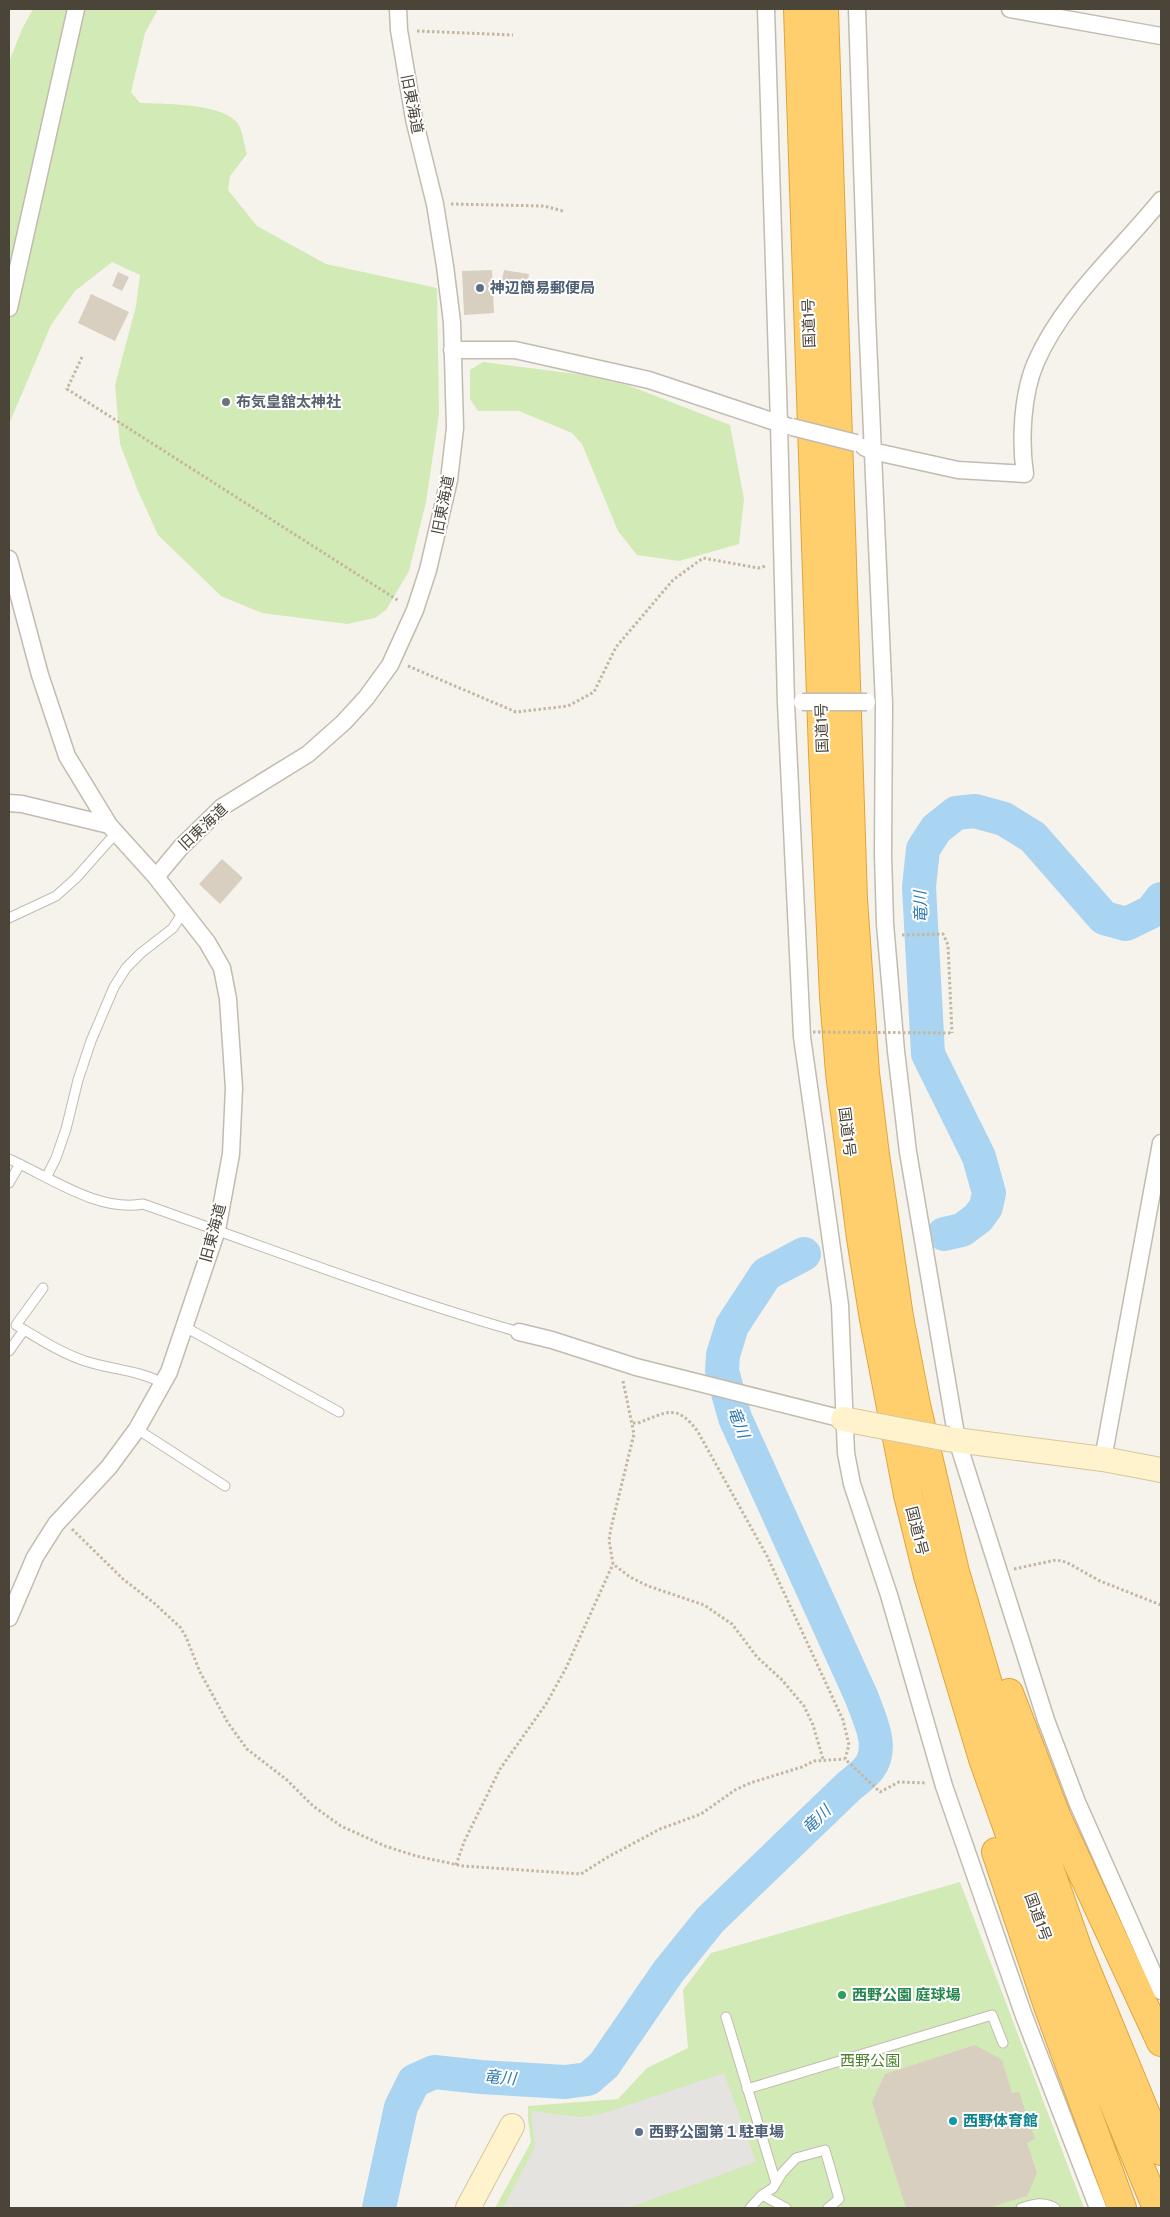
<svg xmlns="http://www.w3.org/2000/svg" width="1170" height="2217" viewBox="0 0 1170 2217" font-family="Cabin,'Noto Sans JP',sans-serif">
<style>
.green{fill:#d2eab5}
.parking{fill:#e5e3e0}
.lines{fill:none;stroke-linecap:round;stroke-linejoin:round}
.river{stroke:#a9d4f2;stroke-width:34}
.building{fill:#d8cfc1}
.lane-casing{stroke:#c2bbae;stroke-width:11}
.street-casing{stroke:#c2bbae;stroke-width:19}
.secondary-casing{stroke:#d6c79b;stroke-width:26}
.highway-casing{stroke:#e0a43c;stroke-width:30}
.path{stroke:#c4b79f;stroke-width:3;stroke-dasharray:2.5 2.5;stroke-linecap:butt}
.lane{stroke:#fff;stroke-width:9}
.street{stroke:#fff;stroke-width:16}
.secondary{stroke:#fff3cd;stroke-width:24}
.highway{stroke:#ffcf6e;stroke-width:28}
.street-bridge-casing{stroke:#c2bbae;stroke-width:19;stroke-linecap:butt}
.secondary-bridge-casing{stroke:#d6c79b;stroke-width:26;stroke-linecap:butt}
.path-bridge{stroke:#c4b79f;stroke-width:3;stroke-dasharray:2.5 2.5;stroke-linecap:butt}
.street-bridge{stroke:#fff;stroke-width:16}
.secondary-bridge{stroke:#fff3cd;stroke-width:24}
.service-dot{fill:#5c6f8a;stroke:#fff;stroke-width:2}
.worship-dot{fill:#6b7280;stroke:#fff;stroke-width:2}
.leisure-dot{fill:#2e9e5b;stroke:#fff;stroke-width:2}
.culture-dot{fill:#0f9aa8;stroke:#fff;stroke-width:2}
.labels{text-anchor:middle;stroke-width:4;stroke-linejoin:round;paint-order:stroke}
.street-label{font-size:15px;fill:#4b4439;stroke:#fff}
.service-label{font-size:15px;font-weight:bold;fill:#4e5e75;stroke:#fff;text-anchor:start}
.worship-label{font-size:15px;font-weight:bold;fill:#5b616d;stroke:#fff;text-anchor:start}
.leisure-label{font-size:15px;font-weight:bold;fill:#27864d;stroke:#fff;text-anchor:start}
.park-label{font-size:15px;fill:#4a7f2a;stroke:#fff}
.culture-label{font-size:15px;font-weight:bold;fill:#0d838f;stroke:#fff;text-anchor:start}
.water-label{font-size:16px;font-style:italic;fill:#2e7ab2;stroke:#fff}
</style>
<rect width="100%" height="100%" fill="#f6f3ec"/>
<path class="green" d="M33 9H158L145 33 131 92 140 103C163 104 225 103 238 124 243 132 244 145 247 154L230 176 228 190 257 226 326 264 437 288 439 414 426 502 409 571 386 610 375 618 347 624 262 613 221 596 158 535 138 491 120 444 115 385 136 306 140 275 112 262 75 291 51 325 9 424V62L22 29Z
M483 362 584 375 630 386 730 425 744 499 739 544 679 561 637 555 618 531 582 444 572 433 519 411H478L470 399V370Z
M960 1882 1084 2208H495L531 2142 528 2119V2106L618 2099 647 2068 688 2048 683 1990 711 1953Z"/>
<path class="parking" d="M724 2073 756 2162 628 2208H503L535 2147 531 2111 579 2117 598 2115Z"/>
<g class="lines">
<path class="river" d="M944 1234 962 1230 978 1218 986 1207 989 1193 979 1157 928 1054 919 887 923 849 936 829 956 813 975 811 1004 819 1033 837 1104 918 1126 924 1151 912 1161 899
M379 2208 401 2107 414 2081 434 2072 481 2077 565 2082 588 2079 604 2065 668 1972 710 1920 846 1789C853 1782 863 1776 869 1768 885 1747 869 1719 862 1698L735 1418 722 1371 723 1355 732 1326 766 1274 804 1254"/>
</g>
<path class="building" d="M492 270 494 313 464 315 462 271Z
M504 270 529 274 525 295 500 290Z
M118 272 129 277 122 291 112 286Z
M91 294 129 312 115 341 78 323Z
M222 859 243 878 220 904 199 884Z
M975 2045 1002 2060 1012 2093 1019 2092 1035 2139 1027 2143 1037 2173 1027 2196 989 2208H906L872 2102 885 2074Z"/>
<g class="lines">
<defs>
<path id="lane" d="M9 918 56 896 76 878 116 833
M9 1159C50 1177 97 1212 143 1204 268 1248 392 1296 519 1332
M47 1176 56 1158 66 1129 78 1080 91 1041 114 987 126 968 141 953 173 928 183 912
M9 1183 20 1164
M43 1288 16 1325C38 1338 61 1353 85 1361 112 1370 140 1370 164 1384
M185 1327 339 1412
M9 1351 24 1330
M137 1429 225 1486
M726 2017 776 2183
M747 2089 992 2015 1003 2043
M762 2195 773 2188 782 2173 796 2158 825 2150 839 2199 828 2208
M750 2208 762 2195 786 2208
M1021 2208C1034 2204 1043 2201 1055 2208"/>
<path id="street" d="M766 9 779 423 786 703 802 1037 840 1305 846 1453 852 1484 889 1595 944 1786 1024 2016 1098 2208
M857 9 867 317 884 704 883 854 885 924 896 1051 908 1152 957 1440 1046 1720 1077 1802 1161 1991
M1010 9 1161 36
M9 308 76 9
M452 350H515L649 380 787 426
M864 447 872 451 958 470 1025 474C1020 441 1022 394 1036 362 1063 300 1119 252 1161 200
M9 559 40 675 67 756 109 825 156 877 207 942 222 968 228 999 234 1088 231 1154 217 1230 169 1372 137 1429 109 1467 56 1524 35 1557 9 1618
M9 803 22 804 109 825
M156 877 181 847 222 807 308 754 344 722 366 698 390 665 415 610 428 570 449 480 455 428 452 322 445 266 435 204 414 119 399 30 398 9
M519 1332 552 1340 636 1367 843 1419
M1103 1459 1161 1143"/>
<path id="secondary" d="M843 1419 874 1425
M948 1439 1103 1459 1161 1470
M468 2208 512 2126"/>
<path id="highway" d="M798 9 823 754 834 996 840 1073 861 1238 874 1319 908 1495 928 1576 983 1759 1054 1958 1157 2208
M824 9 853 899 865 1073 875 1155 899 1317 916 1405 955 1572 1006 1745 1078 1950 1161 2151
M1009 1693 1057 1818 1161 2042
M996 1852 1047 2003 1122 2208"/>
</defs>
<use href="#lane" class="lane-casing"/>
<use href="#street" class="street-casing"/>
<use href="#secondary" class="secondary-casing"/>
<use href="#highway" class="highway-casing"/>
<path class="path" d="M417 31 513 35
M451 204 544 206 563 211
M82 357 67 389 399 601
M408 666 516 712 568 706 594 692 616 647 673 580 703 558 758 568 766 566
M902 935 943 934 948 945 952 1033
M623 1381 634 1434 611 1528 609 1540 613 1564 630 1577 648 1586 704 1605 732 1624 757 1657 782 1680 804 1706 813 1725 823 1759
M633 1423H638C667 1412 677 1403 698 1432L767 1556 843 1720 849 1745 845 1759 880 1792 899 1782 926 1783
M72 1529 123 1579 154 1603 180 1627 186 1637 200 1672 228 1723 247 1749 287 1780 313 1806 341 1826 385 1846 416 1856 463 1866 581 1874 606 1858 660 1829 701 1814 735 1790 750 1783 802 1767 814 1761 845 1759
M1014 1569 1056 1560 1066 1562 1100 1581 1161 1605
M456 1865 464 1842 500 1769 546 1704 566 1668 613 1564"/>
<use href="#lane" class="lane"/>
<use href="#street" class="street"/>
<use href="#secondary" class="secondary"/>
<use href="#highway" class="highway"/>
<defs>
<path id="street-bridge" d="M792 427 856 443
M802 702H867"/>
<path id="secondary-bridge" d="M874 1425 948 1439"/>
</defs>
<use href="#street-bridge" class="street-bridge-casing"/>
<use href="#secondary-bridge" class="secondary-bridge-casing"/>
<path class="path-bridge" d="M813 1032 952 1033"/>
<use href="#street-bridge" class="street-bridge"/>
<use href="#secondary-bridge" class="secondary-bridge"/>
</g>
<g class="service-dot">
<circle cx="480" cy="288" r="5"/>
<circle cx="639" cy="2132" r="5"/>
</g>
<circle class="worship-dot" cx="226" cy="402" r="5"/>
<circle class="leisure-dot" cx="842" cy="1995" r="5"/>
<circle class="culture-dot" cx="953" cy="2121" r="5"/>
<g class="labels">
<g class="street-label">
<text transform="translate(412 104) rotate(79)" y="5">旧東海道</text>
<text transform="translate(809 323) rotate(-92)" y="5">国道1号</text>
<text transform="translate(443 505) rotate(-79)" y="5">旧東海道</text>
<text transform="translate(822 728) rotate(-92)" y="5">国道1号</text>
<text transform="translate(203 827) rotate(-43)" y="5">旧東海道</text>
<text transform="translate(847 1132) rotate(83)" y="5">国道1号</text>
<text transform="translate(213 1233) rotate(-75)" y="5">旧東海道</text>
<text transform="translate(917 1531) rotate(76)" y="5">国道1号</text>
<text transform="translate(1038 1917) rotate(70)" y="5">国道1号</text>
</g>
<g class="service-label">
<text x="490" y="293">神辺簡易郵便局</text>
<text x="649" y="2137">西野公園第１駐車場</text>
</g>
<g class="worship-label">
<text x="236" y="407">布気皇舘太神社</text>
</g>
<g class="leisure-label">
<text x="852" y="2000">西野公園 庭球場</text>
</g>
<g class="park-label">
<text x="870" y="2066">西野公園</text>
</g>
<g class="culture-label">
<text x="963" y="2126">西野体育館</text>
</g>
<g class="water-label">
<text transform="translate(920 907) rotate(-92)" y="6">竜川</text>
<text transform="translate(739 1422) rotate(69)" y="6">竜川</text>
<text transform="translate(816 1819) rotate(-44)" y="6">竜川</text>
<text transform="translate(500 2077) rotate(5)" y="6">竜川</text>
</g>
</g>
<rect width="1170" height="2217" fill="none" stroke="#4b4439" stroke-width="20"/>
</svg>
